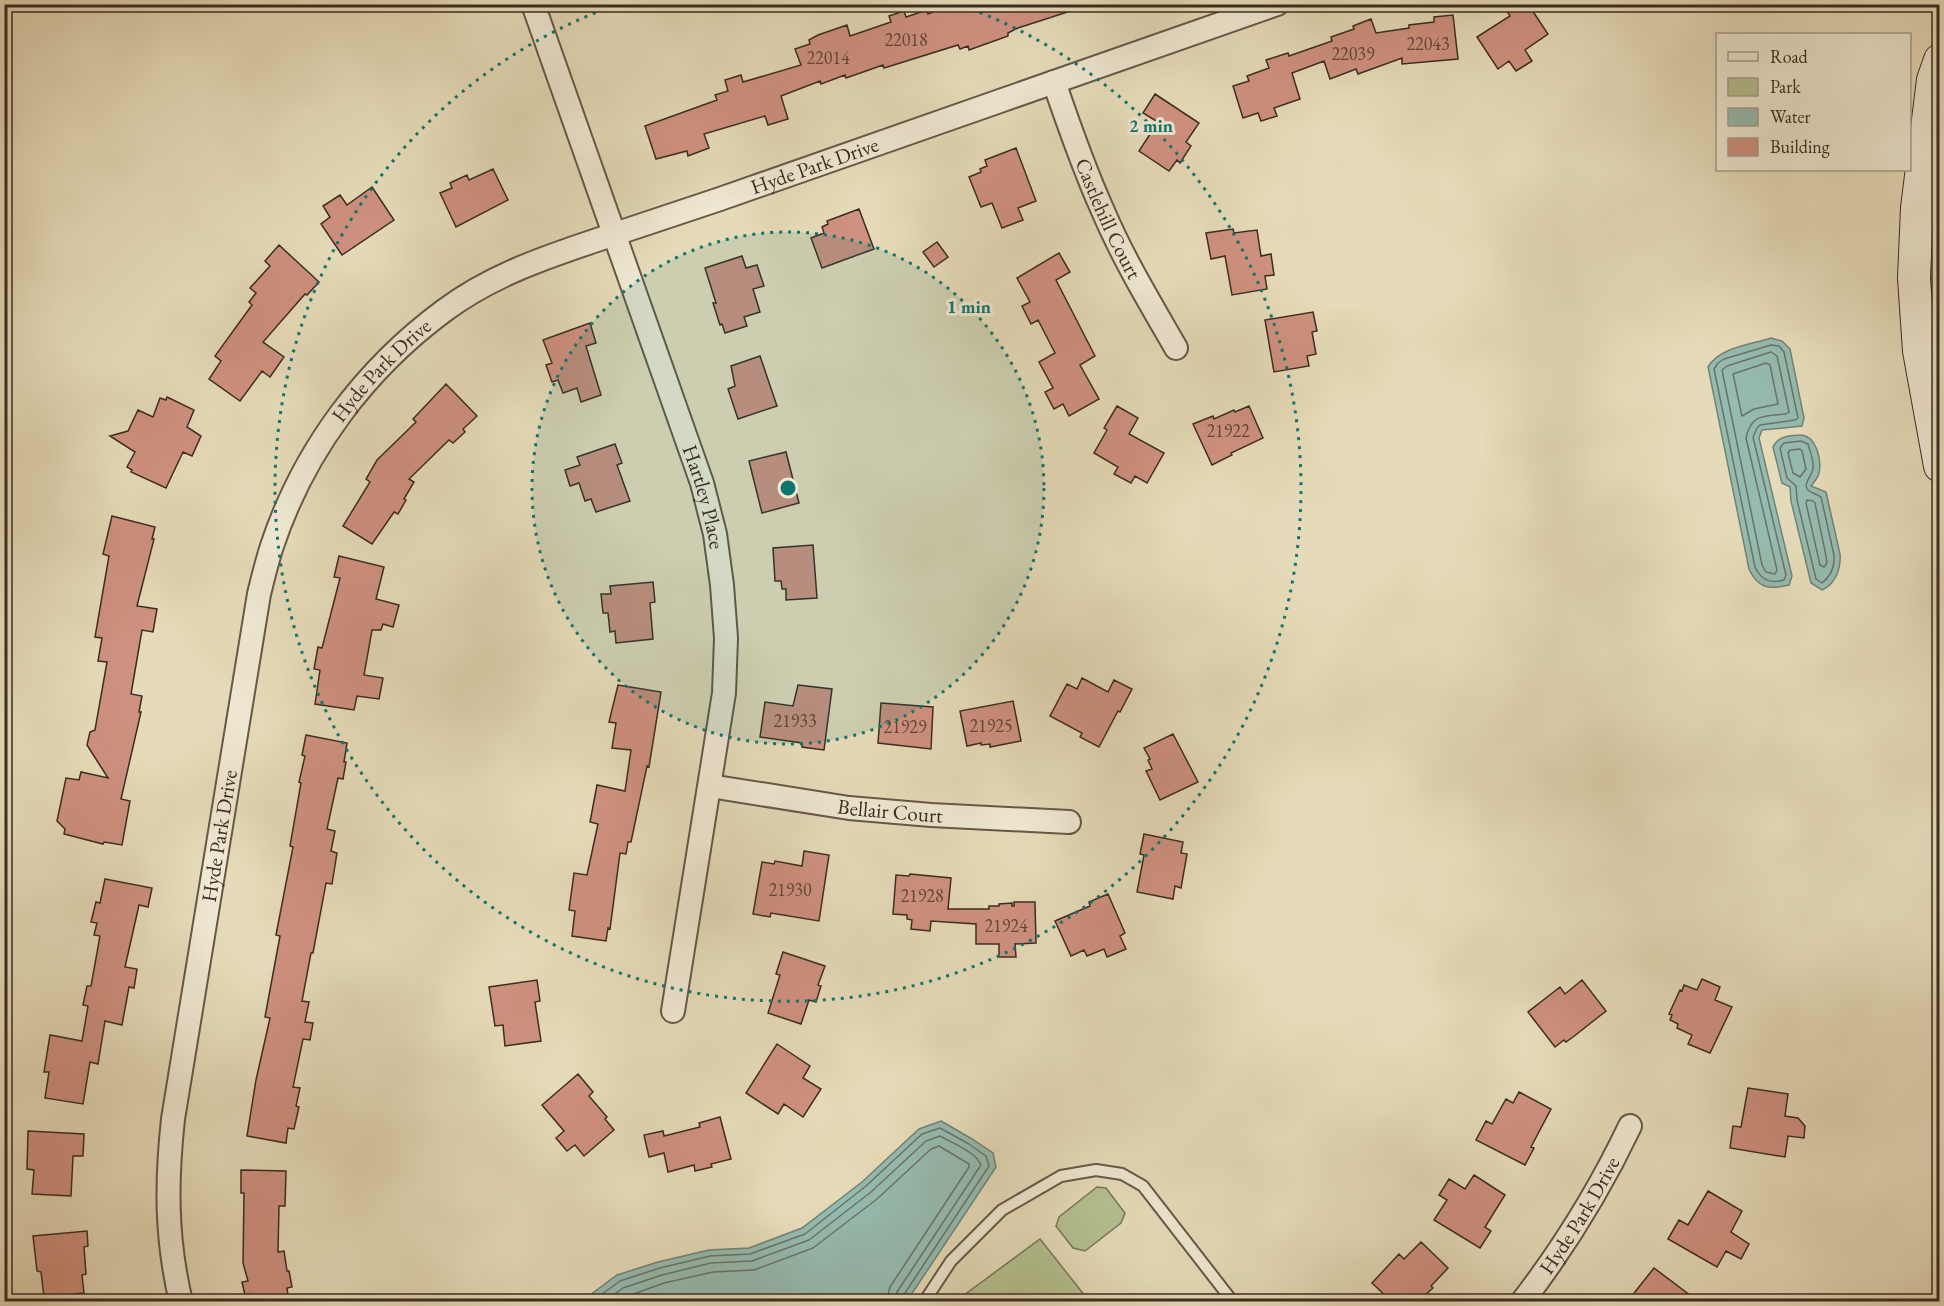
<svg xmlns="http://www.w3.org/2000/svg" width="1944" height="1306" viewBox="0 0 1944 1306" font-family="'EB Garamond',serif">
<style>
.green{fill:#b4c090;stroke:#787659;stroke-width:1.5}
.water{fill:#96bbb0;stroke:#728277;stroke-width:1.5}
.lines{fill:none;stroke-linecap:round;stroke-linejoin:round}
.shore{stroke:#687469;stroke-width:1.5}
.building{fill:#cf9180;stroke:#3b2c22;stroke-width:1.5}
.service-casing{stroke:#665848;stroke-width:14}
.minor-casing{stroke:#665848;stroke-width:26}
.secondary-casing{stroke:#3b2c22;stroke-width:34}
.service{stroke:#efe8d2;stroke-width:10}
.minor{stroke:#efe8d2;stroke-width:22}
.secondary{stroke:#efe8d2;stroke-width:32}
.ring{fill:none;stroke:#0f766e;stroke-width:3;stroke-dasharray:3 6}
.labels{text-anchor:middle;stroke-width:6;stroke-linejoin:round;paint-order:stroke}
.number-label{font-size:18px;fill:#60453a}
.street-label{font-size:21px;fill:#3b2c22;stroke:#efe8d2}
.centre{fill:#0f766e;stroke:#efe8d2;stroke-width:3}
.ring-label{font-size:18px;text-anchor:middle;font-weight:bold;fill:#0f766e;stroke:#efe8d2;stroke-width:6;stroke-linejoin:round;paint-order:stroke}
</style>
<rect width="100%" height="100%" fill="#e6dbb9"/>
<filter id="stains"><feTurbulence type="fractalNoise" baseFrequency=".00333" numOctaves="4"/><feColorMatrix values="0 0 0 0 .2 0 0 0 0 .09 0 0 0 0 .02 0 0 0 .5 -.17"/></filter>
<radialGradient id="worn" r=".72"><stop offset=".6" stop-color="#630" stop-opacity="0"/><stop offset="1" stop-color="#630" stop-opacity=".3"/></radialGradient>
<path class="green" d="M1097 1187 1106 1188 1125 1213 1121 1223 1085 1251 1073 1248 1056 1226 1059 1217Z
M1040 1239 1089 1301H956Z"/>
<path class="water" d="M1771 338 1782 341 1790 349 1804 418 1802 426 1762 430 1759 438 1792 576 1789 585C1768 590 1758 588 1749 569L1708 367C1720 347 1750 345 1771 338Z
M1802 435C1816 437 1822 459 1819 473 1818 478 1814 482 1811 486L1826 492 1840 554C1841 568 1836 584 1822 590L1811 583 1791 501 1790 487 1782 483 1773 447C1779 435 1790 436 1802 435Z
M941 1121 972 1139 993 1153 996 1167 907 1301H582L617 1275 658 1262 709 1250 749 1248 802 1228 862 1182 919 1129Z"/>
<g class="lines">
<path class="shore" d="M1771 345 1779 346 1784 352 1798 418 1795 420 1760 425 1757 428 1753 437 1786 575 1784 580C1770 584 1761 580 1755 567L1714 369 1718 363 1724 359Z
M1771 352 1777 356 1789 412 1786 414C1766 416 1751 413 1746 438L1777 570 1775 574 1766 572 1762 565 1722 370 1727 366Z
M1766 363 1770 365 1778 404 1754 409 1742 416 1733 374Z
M1801 441 1808 444C1810 452 1814 460 1813 468 1813 475 1802 484 1808 490 1811 493 1817 494 1821 497L1834 555C1835 567 1831 576 1822 583L1816 579 1797 500 1796 486 1787 478 1780 448 1784 443Z
M1800 449 1802 451 1806 469 1800 477 1793 473 1788 453 1790 450Z
M1807 500 1813 501 1815 503 1826 556 1827 563 1824 567 1820 565 1806 503Z
M591 1302 620 1281 660 1268 710 1256 750 1254 805 1234 866 1186 922 1134 940 1128 969 1144 986 1156 989 1166 903 1296 902 1302
M604 1302 623 1288 662 1275 711 1263 752 1261 809 1240 871 1192 926 1141 940 1136C952 1143 976 1152 981 1165L897 1292 895 1302
M619 1302 628 1296 664 1283 713 1272 754 1270 813 1248 877 1199 931 1149 939 1146 969 1164V1167L890 1287 886 1302"/>
</g>
<path class="building" d="M953 4H1080V8L1018 28 1008 33V36L969 50 968 46 960 49 958 45 884 68 883 65 846 78 845 75 821 84 820 81 781 96 788 119 768 125 765 116 704 134 709 148 688 156 687 151 656 159 645 126 717 100 715 95 728 91 725 80 741 75 743 82 801 65 795 49 810 44 809 40 818 35 847 25 850 36 891 22 889 16 904 11 906 17 927 10 928 14Z
M1503 4H1528L1548 34 1525 50 1532 61 1516 71 1509 61 1498 69 1477 37 1510 16Z
M1453 15 1458 59 1402 64V58L1358 74 1356 69 1330 79 1324 61 1292 73 1300 99 1274 108 1277 116 1261 121 1258 113 1243 118 1233 86 1249 81 1247 76 1269 68 1266 60 1288 53 1289 56 1332 41 1331 37 1354 29 1353 26 1371 19 1376 33 1409 28V25L1434 22V17Z
M1155 94 1199 123 1186 142 1191 146 1180 163 1177 160 1169 171 1139 151 1158 122 1143 113Z
M1016 148 1036 201 1018 208 1023 220 1002 228 992 203 981 207 969 177 981 172 980 169 987 166 985 160Z
M493 169 508 200 456 227 440 193 452 188 450 183 467 175 469 180Z
M372 187 394 220 342 255 321 224 330 217 323 206 340 195 347 205Z
M859 209 874 249 822 268 811 238 824 233 822 227 828 224 827 221Z
M1233 229 1234 233 1257 230 1261 256 1271 254 1274 275 1265 276 1267 289 1232 295 1225 256 1211 259 1206 233Z
M937 242 948 257 934 267 923 252Z
M279 245 319 282 307 295 305 294 263 342 284 357 270 377 262 371 240 401 209 379 221 361 215 356 252 305 249 302 256 293 250 288 270 266 265 261Z
M1059 253 1070 272 1056 280 1095 356 1080 365 1099 399 1069 416 1063 404 1054 409 1045 392 1053 388 1039 362 1055 353 1038 320 1031 324 1022 306 1030 302 1017 278Z
M742 256 746 268 757 265 764 286 753 289 760 312 744 317 747 326 725 333 722 324 720 325 713 303H716L705 268Z
M1313 312 1317 331 1312 332 1316 354 1307 356 1309 366 1274 372 1265 320Z
M590 323 596 343 586 346 601 395 581 402 577 388 563 393 558 380 552 382 546 365 552 363 543 340Z
M760 356 777 406 738 419 728 389 735 386 731 366Z
M446 384 477 416 463 429 465 432 453 443 449 440 409 479 414 482 404 499 406 500 398 514 394 512 372 544 343 526 370 482 366 479 377 460 416 422 413 419Z
M167 397 194 410 187 427 201 436 192 456 183 452 166 488 131 472 132 470 127 467 135 452 110 436 128 431 138 410 153 417 160 398 166 400Z
M1117 406 1138 418 1129 434 1164 453 1147 483 1135 476 1131 483 1114 474 1118 467 1094 453 1107 430 1104 428Z
M1249 406 1263 438 1231 453 1232 455 1212 465 1193 424 1213 416 1214 419 1234 410 1235 412Z
M615 444 622 463 617 465 630 501 596 512 591 499 585 501 579 483 570 486 565 470 580 465 577 457Z
M786 452 799 503 762 513 749 461Z
M112 516 155 527 152 539H154L137 606 157 609 153 632 142 630 131 694 142 696 139 712H141L121 799 130 801 122 845 104 842 103 844 64 834 65 829 57 821 66 778 79 780 81 772 108 778 87 745 90 732 95 730 107 662 98 661 102 638 95 637 109 556 103 554Z
M813 545 817 598 786 600V589H782L781 581H775L773 548Z
M339 556 384 567 376 599 399 605 393 627 383 624 381 630H372L364 675 383 678 379 699 357 696 354 710 315 704 320 670 314 669 318 647 322 648 340 578 334 577Z
M653 582 655 602 650 603 653 639 616 643 615 631 610 632 608 613H603L601 594H611L610 586Z
M1082 678 1108 692 1114 680 1132 689 1120 712 1118 711 1099 747 1080 737 1082 733 1050 716 1067 684 1077 689Z
M618 685 661 692 649 767 647 766 631 842H628L626 854 620 853 610 929 608 928 606 941 572 936 575 911 569 910 574 873 587 875 598 824 590 822 597 785 625 791 631 750 612 748 616 723 609 722Z
M798 685 832 689 824 750 802 747V743L760 737 765 702 793 706Z
M1013 701 1021 741 990 747V744L981 745V743L967 746 960 711Z
M881 703 933 707 931 749 878 743Z
M1173 734 1198 782 1160 800 1146 771 1152 769 1148 760 1150 759 1144 748Z
M306 735 347 743 344 762H346L343 779 338 778 327 829 335 831 331 851 337 853 332 884 326 883 313 953H311L302 1001 309 1002 305 1022 313 1023 310 1040 303 1039 293 1087 300 1088 296 1106 299 1107 294 1129 288 1128 286 1143 247 1136 256 1080 270 1018 265 1017 280 936 276 935 293 847 290 846 301 783 299 782 305 756 302 755Z
M1144 834 1183 842 1181 853 1187 854 1181 888 1175 886 1173 899 1137 892 1144 855 1140 854Z
M804 851 829 855 819 921 771 913 770 917 753 914 762 862 774 864 775 861 802 866Z
M910 874 951 878 948 909H989V906H999V904L1012 903V906H1014V902H1035L1036 943 1015 944 1016 957H999V944H976V924L931 921 930 931 911 929 912 920 907 919V915L893 914 896 875 909 876Z
M105 879 152 888 148 907 139 905 125 967 137 969 134 988 129 987 122 1025 105 1021 98 1064 90 1062 83 1104 45 1098 49 1072H44L50 1035 82 1041 88 1006 83 1005 87 986H91L100 936 94 935 97 923 91 922 96 902 100 903Z
M1108 894 1125 933 1120 936 1126 949 1107 957 1104 949 1087 956 1084 950 1071 956 1055 921 1090 906 1089 902Z
M783 952 825 966 818 985 821 986 816 1002 809 1000 801 1024 768 1013 780 975 776 974Z
M1702 979 1720 987 1715 1000 1732 1007 1710 1053 1688 1044 1692 1035 1677 1028 1678 1024 1670 1020 1672 1015 1669 1014 1680 990 1682 991 1684 985 1697 990Z
M537 980 540 1001 535 1002 541 1041 505 1046 503 1025 495 1026 489 987Z
M1582 980 1606 1011 1573 1037 1566 1042 1564 1040 1555 1047 1528 1012 1560 987 1565 994Z
M777 1044 810 1066 803 1078 821 1089 803 1117 784 1104 778 1114 746 1093Z
M578 1074 593 1092 589 1096 607 1117 605 1119 614 1130 584 1156 575 1145 567 1151 556 1138 564 1131 542 1105Z
M1748 1088 1788 1094 1785 1116 1798 1118 1805 1126 1804 1138 1788 1136 1785 1157 1730 1148 1733 1126 1741 1127Z
M1519 1092 1551 1109 1531 1147 1534 1148 1525 1165 1476 1140 1486 1121 1492 1124 1506 1099 1513 1103Z
M720 1117 731 1159 711 1164 712 1167 695 1171 694 1165 668 1172 664 1153 649 1157 644 1135 663 1131 664 1136 700 1127 699 1123Z
M28 1131 84 1134 83 1156H73L71 1196 32 1194 34 1170 27 1169Z
M241 1170 286 1171 285 1206H279L278 1252 284 1251 287 1271H289L292 1287 287 1288 289 1302H252L250 1294 245 1295 242 1282 248 1281 243 1263 244 1193H241Z
M1474 1175 1505 1195 1485 1227 1491 1231 1480 1248 1434 1220 1447 1200 1439 1195 1449 1179 1465 1189Z
M1708 1191 1742 1211 1731 1232 1749 1244 1741 1259 1726 1251 1717 1267 1668 1239 1679 1220 1688 1225Z
M87 1231 88 1246 84 1247 86 1274 82 1275 84 1293 44 1297 41 1272 37 1271 33 1236Z
M1421 1242 1448 1268 1431 1286 1433 1288 1417 1302H1392L1372 1283 1399 1254 1404 1259Z
M1654 1268 1699 1302H1627Z"/>
<g class="lines">
<defs>
<path id="service" d="M924 1302 951 1261 1002 1210 1061 1176 1096 1170 1122 1174 1143 1186 1233 1302"/>
<g id="minor">
<path id="s1" d="M533 4 702 483 715 534 722 585 726 638 724 693 673 1011"/>
<path id="s2" d="M1054 82C1069 126 1084 169 1103 211 1123 258 1150 303 1176 348"/>
<path id="s3" d="M710 786 849 808 931 815 1069 822"/>
<path id="s4" d="M181 1302C166 1238 166 1184 173 1119L259 594C263 578 267 561 272 546 304 450 365 369 445 310 491 276 543 258 597 240 638 226 679 213 720 199 906 134 1091 69 1277 4"/>
<path id="s5" d="M1522 1302C1565 1246 1600 1189 1630 1126"/>
</g>
<path id="secondary" d="M1940 60 1933 80 1917 208 1914 278 1919 351 1940 466"/>
</defs>
<use href="#service" class="service-casing"/>
<use href="#minor" class="minor-casing"/>
<use href="#secondary" class="secondary-casing"/>
<use href="#service" class="service"/>
<use href="#minor" class="minor"/>
<use href="#secondary" class="secondary"/>
</g>
<circle cx="788" cy="488" r="256" fill="#0f766e" fill-opacity=".12"/>
<g class="ring">
<circle cx="788" cy="488" r="256"/>
<path d="M963 6A513 513 0 1 1 613 6"/>
</g>
<g class="labels">
<g class="number-label">
<text x="906" y="46">22018</text>
<text x="1428" y="50">22043</text>
<text x="1353" y="60">22039</text>
<text x="828" y="64">22014</text>
<text x="1228" y="437">21922</text>
<text x="795" y="727">21933</text>
<text x="991" y="732">21925</text>
<text x="905" y="733">21929</text>
<text x="790" y="896">21930</text>
<text x="922" y="902">21928</text>
<text x="1006" y="932">21924</text>
</g>
<g class="street-label">
<text dy="7" stroke="none"><textPath href="#s4" startOffset="1461">Hyde Park Drive</textPath></text>
<text dy="7" stroke="none"><textPath href="#s2" startOffset="147">Castlehill Court</textPath></text>
<text dy="7" stroke="none"><textPath href="#s4" startOffset="975">Hyde Park Drive</textPath></text>
<text dy="7" stroke="none"><textPath href="#s1" startOffset="522">Hartley Place</textPath></text>
<text dy="7" stroke="none"><textPath href="#s3" startOffset="182">Bellair Court</textPath></text>
<text dy="7" stroke="none"><textPath href="#s4" startOffset="471">Hyde Park Drive</textPath></text>
<text dy="7" stroke="none"><textPath href="#s5" startOffset="104">Hyde Park Drive</textPath></text>
</g>
</g>
<circle cx="788" cy="488" r="9" class="centre"/>
<g class="ring-label">
<text x="1151" y="132">2 min</text>
<text x="969" y="313">1 min</text>
</g>
<rect width="1944" height="1306" fill="none" stroke="#e6dbb9" stroke-width="24"/>
<rect x="6" y="6" width="1932" height="1294" fill="none" stroke="#3b2c22" stroke-width="3"/>
<rect x="12" y="12" width="1920" height="1282" fill="none" stroke="#3b2c22" stroke-width="1.5"/>
<rect x="1716" y="33" width="195" height="138" fill="#efe8d2" stroke="#a79d8c" stroke-width="1.5"/>
<rect x="1728" y="52" width="30" height="9" fill="#efe8d2" stroke="#a79d8c" stroke-width="1.5"/>
<text x="1770" y="63" font-size="18" fill="#3b2c22">Road</text>
<rect x="1728" y="78" width="30" height="18" fill="#b4c090" stroke="#a79d8c" stroke-width="1.5"/>
<text x="1770" y="93" font-size="18" fill="#3b2c22">Park</text>
<rect x="1728" y="108" width="30" height="18" fill="#96bbb0" stroke="#a79d8c" stroke-width="1.5"/>
<text x="1770" y="123" font-size="18" fill="#3b2c22">Water</text>
<rect x="1728" y="138" width="30" height="18" fill="#cf9180" stroke="#a79d8c" stroke-width="1.5"/>
<text x="1770" y="153" font-size="18" fill="#3b2c22">Building</text>
<rect width="100%" height="100%" filter="url(#stains)"/>
<rect width="100%" height="100%" fill="url(#worn)"/>
</svg>
